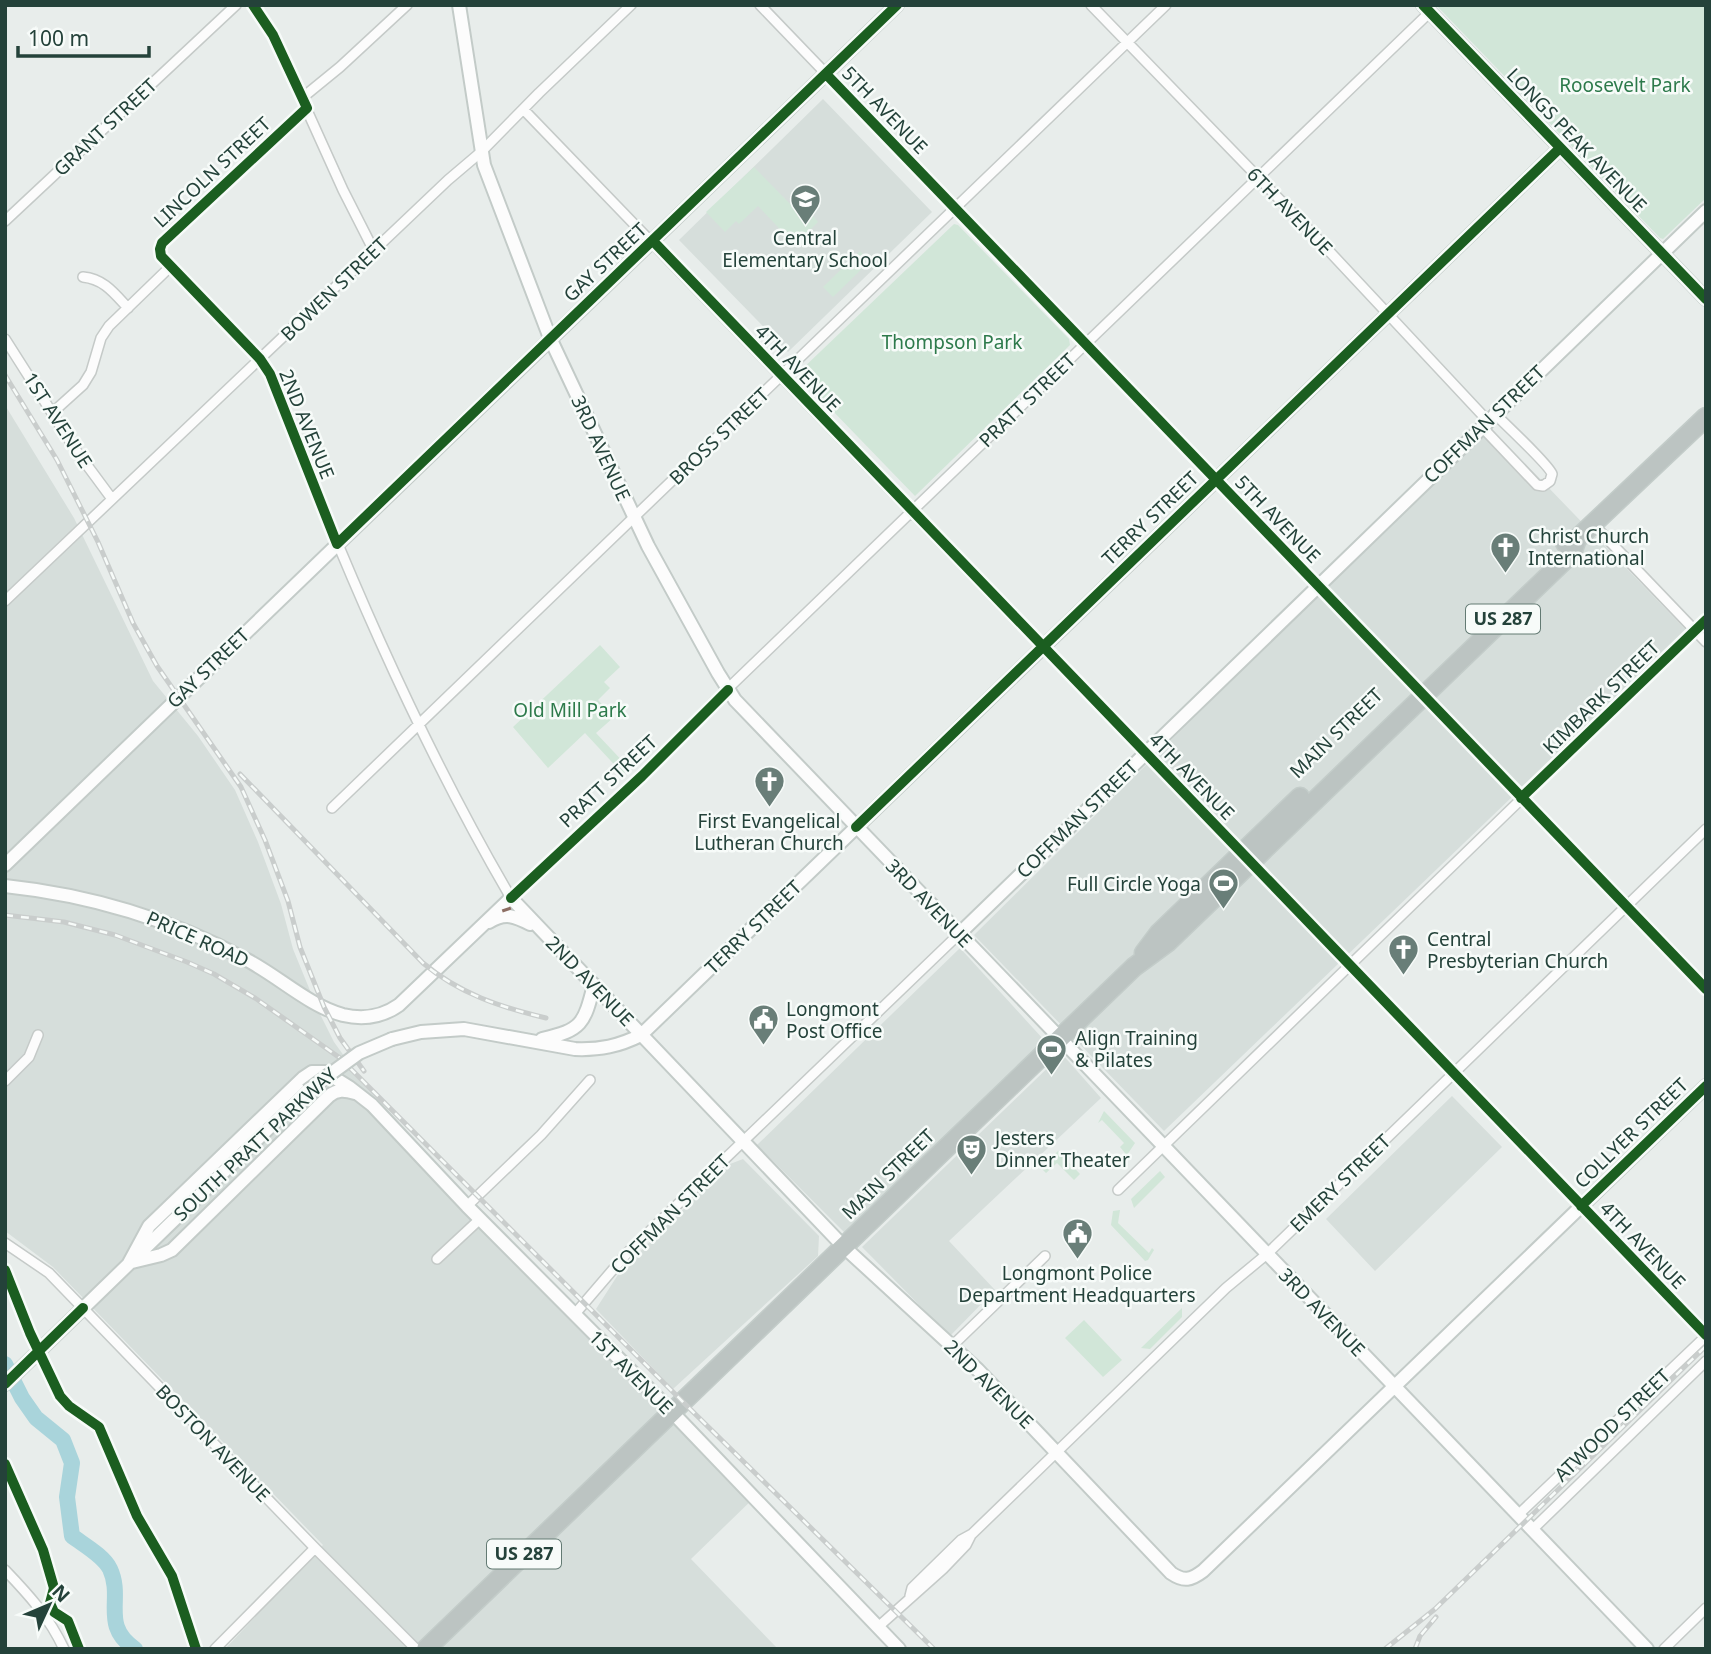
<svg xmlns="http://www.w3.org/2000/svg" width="1711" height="1654" viewBox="0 0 1711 1654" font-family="'Noto Sans',sans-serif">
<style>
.built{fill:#d6dedb}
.green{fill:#d1e6d8}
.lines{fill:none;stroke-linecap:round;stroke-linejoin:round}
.river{stroke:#a9d4db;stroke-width:16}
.street-casing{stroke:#c5cac8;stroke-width:12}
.secondary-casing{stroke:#c3cbc8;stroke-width:16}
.highway-casing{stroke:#c3ccc9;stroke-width:21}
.street{stroke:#fcfcfc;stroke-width:9}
.secondary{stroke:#fcfcfc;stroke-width:12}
.highway{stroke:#bcc4c2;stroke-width:18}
.rail-casing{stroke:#c9cdcc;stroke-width:5}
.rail{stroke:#f7fbf9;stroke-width:2.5;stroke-dasharray:8;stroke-linecap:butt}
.secondary-bridge-casing{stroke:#c3cbc8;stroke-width:16;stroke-linecap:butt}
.secondary-bridge{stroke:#fcfcfc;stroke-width:12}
.quiet{stroke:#8d6e63;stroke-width:9;stroke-dasharray:18 9;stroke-linecap:butt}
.cycleway-casing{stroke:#f7fbf9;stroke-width:15}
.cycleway{stroke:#1b5e20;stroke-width:10}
.labels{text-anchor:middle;stroke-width:5;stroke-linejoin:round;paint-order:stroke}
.shield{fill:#f7fbf9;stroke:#637a73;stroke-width:2}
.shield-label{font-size:18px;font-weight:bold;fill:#24423a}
.park-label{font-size:19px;fill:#2d7a4b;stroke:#f7fbf9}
.street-label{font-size:19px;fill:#24423a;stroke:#f7fbf9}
.poi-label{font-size:19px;fill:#24423a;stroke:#f7fbf9;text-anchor:start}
</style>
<rect width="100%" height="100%" fill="#e8edeb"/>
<path class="built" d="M823 99 932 212 788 352 679 240Z
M5 405 74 518 153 681 198 736 235 790 258 842 281 904 293 949 318 1010 334 1042 357 1074 426 1155 759 1493 691 1559 778 1649H225L323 1545 53 1267 5 1231Z
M1489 426 1686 630 1164 1131 974 935Z
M960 948 1044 1040 845 1233 757 1145Z
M1062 1054 1101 1098 949 1241 995 1290 950 1336 862 1247Z
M1452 1096 1502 1147 1375 1271 1326 1219Z
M743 1159 819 1236 818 1256 673 1389 596 1309 621 1270 730 1164Z"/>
<path class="green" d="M1436 5H1706V198L1663 239 1660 238Z
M754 167 796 210 812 195 819 203 810 212 818 222 795 245 758 206 739 224 736 221 725 232 706 212Z
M954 224 958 225 1069 339 1070 345 915 496 800 377 799 372Z
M860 251 870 261 833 297 823 287Z
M600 645 620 667 604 682 610 688 598 700 614 717 596 733 629 768 623 774 585 733 548 768 513 727Z
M1104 1111 1135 1143 1123 1161 1120 1157 1125 1153 1120 1147 1124 1143 1102 1120 1098 1123Z
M1058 1151 1080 1174 1074 1180 1057 1163 1046 1173 1041 1168Z
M1160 1171 1165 1177 1134 1208 1131 1199Z
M1120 1210 1118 1223 1149 1253 1152 1248 1154 1250 1148 1260 1145 1261 1111 1225 1113 1211Z
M1182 1308V1317L1150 1349 1141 1348Z
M1084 1320 1122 1360 1103 1377 1065 1338Z"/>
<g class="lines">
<path class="river" d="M5 1364 22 1398 36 1418 63 1440 72 1463 67 1497 72 1536C84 1545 104 1556 110 1569 124 1599 100 1625 135 1649"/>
<defs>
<path id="street" d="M253 5 273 35 343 190 374 251
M760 5 1706 989
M1091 5 1315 236 1487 420
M302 98 340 67 407 5
M307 108 162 243 160 249 161 256 260 359 270 374C339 554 414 732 511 898L642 776 715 701 1430 12
M523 109 1706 1335
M5 221 236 5
M83 277C104 279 114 293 128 308
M5 339 75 449 112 499
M52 413 83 385 91 372 101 338 109 326 171 266
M1481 426 1537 485 1543 486 1550 481 1552 474C1550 466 1504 423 1494 413
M1593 524 1706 642
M5 601 448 180 481 152 539 93 631 5
M332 808 1166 5
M5 1081 29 1057 38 1035
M1118 1190 1706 620
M467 1206 541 1135 590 1080
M5 1243 49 1273 315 1548 416 1649
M437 1259 480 1219
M574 1315 628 1252 959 934
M952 1346 1045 1256
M1518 1515 1706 1336
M1532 1530 1706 1361
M5 1570C29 1595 49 1617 64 1649
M910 1596 912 1588 961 1540 972 1534 1226 1288 1267 1254 1706 829
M878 1627 943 1569 966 1545 971 1535
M215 1649 315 1548
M1664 1649 1706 1608"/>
<path id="secondary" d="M459 5 484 165 550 338 648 546 718 673 735 700 1647 1649
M1423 5 1706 299
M5 865 897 5
M5 886C90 895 170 919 245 959 277 975 309 1006 343 1015 364 1020 382 1017 399 1005L511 898 843 1246 978 1370 1171 1573C1184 1582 1191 1580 1203 1571L1706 1086
M489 922C505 912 515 916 530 924
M959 934 1706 211
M392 1039 421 1032 464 1029 575 1049C600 1050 619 1046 641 1035L1560 148
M542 1039C582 1030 584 1024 594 985
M132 1262 161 1255 172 1250 329 1096C337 1089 345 1090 355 1093
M129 1263 149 1226 303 1078 312 1072H325L349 1087 372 1105 467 1206 672 1412 899 1649
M5 1384 307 1091"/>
<path id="highway" d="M1565 543 1577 539 1706 417
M1144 953 1159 933 1300 797
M426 1649 1134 967 1168 942 1572 553 1577 539"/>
</defs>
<use href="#street" class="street-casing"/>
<use href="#secondary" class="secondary-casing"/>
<use href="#highway" class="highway-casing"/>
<use href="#street" class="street"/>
<use href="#secondary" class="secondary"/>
<use href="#highway" class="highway"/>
<defs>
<path id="rail" d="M5 375 57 460 98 542 133 623 157 666 241 787 265 840 288 901 300 947 324 1007 340 1038 364 1071
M240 774 423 963C460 994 500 1007 546 1018
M5 915 64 922 115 935 187 962 214 974 255 998 340 1058 683 1402 934 1649
M1385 1649 1435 1609 1706 1346
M1415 1649 1420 1636 1436 1617"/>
</defs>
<use href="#rail" class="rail-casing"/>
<use href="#rail" class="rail"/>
<defs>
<path id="secondary-bridge" d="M307 1091 359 1053 392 1039"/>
</defs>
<use href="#secondary-bridge" class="secondary-bridge-casing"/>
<use href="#secondary-bridge" class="secondary-bridge"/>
<path class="quiet" d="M506 908 507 911"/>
<defs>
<path id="cycleway" d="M253 5 273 35 307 108 162 243 160 249 161 256 260 359 270 374 337 544 897 5
M1423 5 1706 299
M826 74 1706 989
M653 241 1706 1335
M1521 798 1706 620
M856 827 1560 148
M511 898 642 776 728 690
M1581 1206 1706 1086
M5 1270 30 1333 60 1396 69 1406 99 1427 137 1516 172 1576 196 1649
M5 1384 83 1308
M5 1464 43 1550 54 1588 50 1603 54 1612 68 1621 79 1649"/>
</defs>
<use href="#cycleway" class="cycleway-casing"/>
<use href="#cycleway" class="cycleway"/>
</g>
<defs>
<symbol id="school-pin" viewBox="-11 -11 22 30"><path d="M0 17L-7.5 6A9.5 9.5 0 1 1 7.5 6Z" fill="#697e78" stroke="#f7fbf9"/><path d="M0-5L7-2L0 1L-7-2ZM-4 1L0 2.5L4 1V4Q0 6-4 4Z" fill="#fff"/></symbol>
<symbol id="church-pin" viewBox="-11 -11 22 30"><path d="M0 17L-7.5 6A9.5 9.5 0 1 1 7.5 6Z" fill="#697e78" stroke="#f7fbf9"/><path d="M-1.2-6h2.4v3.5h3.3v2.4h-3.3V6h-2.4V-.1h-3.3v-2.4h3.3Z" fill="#fff"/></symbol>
<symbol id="stadium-pin" viewBox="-11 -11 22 30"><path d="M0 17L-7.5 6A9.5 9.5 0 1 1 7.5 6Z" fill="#697e78" stroke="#f7fbf9"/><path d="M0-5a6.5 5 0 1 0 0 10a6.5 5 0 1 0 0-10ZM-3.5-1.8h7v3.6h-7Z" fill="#fff"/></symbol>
<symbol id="civic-pin" viewBox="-11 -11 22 30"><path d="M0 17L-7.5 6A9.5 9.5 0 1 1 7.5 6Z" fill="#697e78" stroke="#f7fbf9"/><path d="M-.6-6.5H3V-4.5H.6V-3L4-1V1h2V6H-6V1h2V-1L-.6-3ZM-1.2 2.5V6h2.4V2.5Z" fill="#fff"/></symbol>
<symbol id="theatre-pin" viewBox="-11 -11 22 30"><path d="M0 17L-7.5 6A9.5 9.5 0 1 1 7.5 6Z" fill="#697e78" stroke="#f7fbf9"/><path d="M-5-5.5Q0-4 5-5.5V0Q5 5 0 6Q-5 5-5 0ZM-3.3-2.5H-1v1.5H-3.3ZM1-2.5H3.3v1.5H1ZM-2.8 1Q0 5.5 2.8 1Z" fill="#fff"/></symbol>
</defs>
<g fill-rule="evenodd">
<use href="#school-pin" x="788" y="182" width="35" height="47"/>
<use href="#church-pin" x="1488" y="530" width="35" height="47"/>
<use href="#church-pin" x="752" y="764" width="35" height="47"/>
<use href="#stadium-pin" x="1206" y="866" width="35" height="47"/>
<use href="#church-pin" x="1386" y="932" width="35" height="47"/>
<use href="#civic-pin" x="746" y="1002" width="35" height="47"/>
<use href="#stadium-pin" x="1034" y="1032" width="35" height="47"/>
<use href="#theatre-pin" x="954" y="1132" width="35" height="47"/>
<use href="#civic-pin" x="1060" y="1216" width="35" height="47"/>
</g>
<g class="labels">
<g class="shield">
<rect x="1466" y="604.5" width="74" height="29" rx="5"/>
<rect x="487" y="1539.5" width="74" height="29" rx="5"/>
</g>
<g class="shield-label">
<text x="1503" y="625">US 287</text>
<text x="524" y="1560">US 287</text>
</g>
<g class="park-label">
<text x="1625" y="92">Roosevelt Park</text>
<text x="952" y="349">Thompson Park</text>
<text x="570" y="717">Old Mill Park</text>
</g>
<g class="street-label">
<text transform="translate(885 110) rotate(46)" y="7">5TH AVENUE</text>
<text transform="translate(105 127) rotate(-43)" y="7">GRANT STREET</text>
<text transform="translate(1577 140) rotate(46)" y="7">LONGS PEAK AVENUE</text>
<text transform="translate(212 172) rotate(-43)" y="7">LINCOLN STREET</text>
<text transform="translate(1290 211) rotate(46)" y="7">6TH AVENUE</text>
<text transform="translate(605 262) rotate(-43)" y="7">GAY STREET</text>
<text transform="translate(334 289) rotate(-44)" y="7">BOWEN STREET</text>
<text transform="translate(798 368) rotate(46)" y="7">4TH AVENUE</text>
<text transform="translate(1027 400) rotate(-44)" y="7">PRATT STREET</text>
<text transform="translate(58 420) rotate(57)" y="7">1ST AVENUE</text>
<text transform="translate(307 424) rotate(68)" y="7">2ND AVENUE</text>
<text transform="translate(1484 424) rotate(-44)" y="7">COFFMAN STREET</text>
<text transform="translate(719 436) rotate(-44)" y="7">BROSS STREET</text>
<text transform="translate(601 448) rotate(65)" y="7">3RD AVENUE</text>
<text transform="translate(1150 518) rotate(-44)" y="7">TERRY STREET</text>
<text transform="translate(1278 519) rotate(46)" y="7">5TH AVENUE</text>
<text transform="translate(208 668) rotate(-44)" y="7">GAY STREET</text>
<text transform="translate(1601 697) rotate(-44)" y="7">KIMBARK STREET</text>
<text transform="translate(1336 733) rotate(-44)" y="7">MAIN STREET</text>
<text transform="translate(1192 776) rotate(46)" y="7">4TH AVENUE</text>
<text transform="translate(608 781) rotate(-43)" y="7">PRATT STREET</text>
<text transform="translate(1077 819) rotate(-44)" y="7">COFFMAN STREET</text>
<text transform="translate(929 903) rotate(46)" y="7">3RD AVENUE</text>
<text transform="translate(753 927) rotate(-44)" y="7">TERRY STREET</text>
<text transform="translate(198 939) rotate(24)" y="7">PRICE ROAD</text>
<text transform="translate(590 981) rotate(46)" y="7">2ND AVENUE</text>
<text transform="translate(1631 1133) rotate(-44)" y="7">COLLYER STREET</text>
<text transform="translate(255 1144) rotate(-43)" y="7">SOUTH PRATT PARKWAY</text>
<text transform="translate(888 1174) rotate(-44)" y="7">MAIN STREET</text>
<text transform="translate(1340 1183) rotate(-44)" y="7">EMERY STREET</text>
<text transform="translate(670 1214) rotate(-45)" y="7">COFFMAN STREET</text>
<text transform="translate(1643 1245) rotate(46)" y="7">4TH AVENUE</text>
<text transform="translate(1322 1312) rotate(46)" y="7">3RD AVENUE</text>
<text transform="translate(631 1372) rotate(45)" y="7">1ST AVENUE</text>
<text transform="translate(989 1384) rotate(45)" y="7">2ND AVENUE</text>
<text transform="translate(1612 1425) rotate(-44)" y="7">ATWOOD STREET</text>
<text transform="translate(213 1443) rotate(46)" y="7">BOSTON AVENUE</text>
</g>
<g class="poi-label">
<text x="805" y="245" text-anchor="middle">Central<tspan x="805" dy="22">Elementary School</tspan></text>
<text x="1528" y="543">Christ Church<tspan x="1528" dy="22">International</tspan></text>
<text x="769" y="828" text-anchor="middle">First Evangelical<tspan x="769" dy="22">Lutheran Church</tspan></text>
<text x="1201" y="891" text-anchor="end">Full Circle Yoga</text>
<text x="1427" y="946">Central<tspan x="1427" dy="22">Presbyterian Church</tspan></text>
<text x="786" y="1016">Longmont<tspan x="786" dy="22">Post Office</tspan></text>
<text x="1075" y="1045">Align Training<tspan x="1075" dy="22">&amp; Pilates</tspan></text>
<text x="995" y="1145">Jesters<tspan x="995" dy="22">Dinner Theater</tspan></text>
<text x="1077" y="1280" text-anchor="middle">Longmont Police<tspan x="1077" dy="22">Department Headquarters</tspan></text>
</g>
</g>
<rect width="1711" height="1654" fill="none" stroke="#24423a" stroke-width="14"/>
<g transform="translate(49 1605) rotate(46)" stroke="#f7fbf9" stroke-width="5" paint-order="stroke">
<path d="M0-5L12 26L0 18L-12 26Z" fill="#24423a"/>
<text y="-10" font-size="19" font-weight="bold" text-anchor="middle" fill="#24423a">N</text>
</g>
<path d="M18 46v10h131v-10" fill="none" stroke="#24423a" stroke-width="3.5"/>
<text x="28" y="46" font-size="21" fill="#24423a" stroke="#f7fbf9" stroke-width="5" paint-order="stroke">100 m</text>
</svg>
